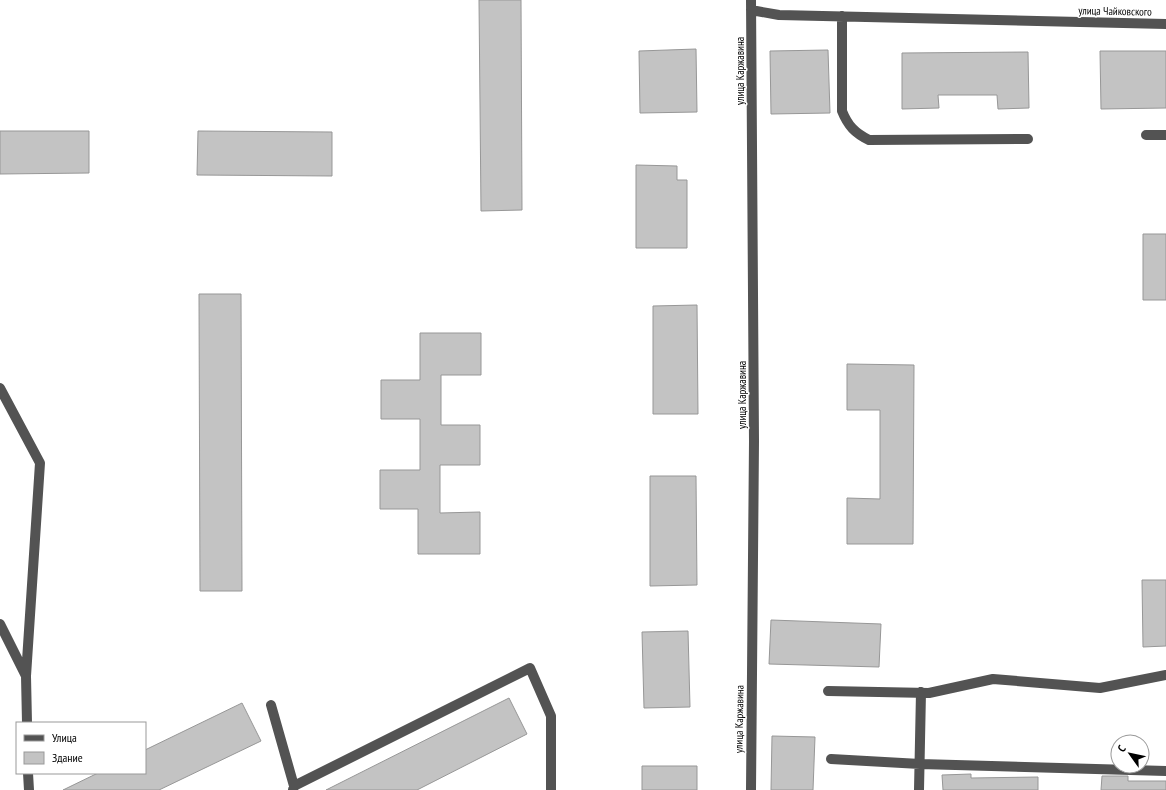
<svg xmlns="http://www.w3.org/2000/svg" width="1166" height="790" viewBox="0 0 1166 790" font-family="'PT Sans Narrow',sans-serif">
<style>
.building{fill:#c3c3c3;stroke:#979797}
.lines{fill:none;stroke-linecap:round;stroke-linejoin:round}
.minor{stroke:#535353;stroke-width:10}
.labels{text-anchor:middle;stroke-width:3;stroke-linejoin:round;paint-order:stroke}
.street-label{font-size:11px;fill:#000;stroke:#fff}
</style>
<rect width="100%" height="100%" fill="#fff"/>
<path class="building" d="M479 0H521L522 210 481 211Z
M696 49 697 112 640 113 639 51Z
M828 50 830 113 771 114 770 51Z
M1100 51H1166V108L1101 109Z
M1028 52 1029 108 998 109 997 95H938L939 108 902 109V53Z
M0 131H89V173L0 174Z
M198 131 332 132V176L197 175Z
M636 165 677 166V180H687V248H636Z
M1143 234H1166V300H1143Z
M199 294H241L242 591H200Z
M697 305 698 414H653V306Z
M420 333H481V375H441V425H480V465H440V513L480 512V554H418V509H380V470H420V419H381V380H420Z
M847 364 914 365 913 544H847V498L880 499V410H847Z
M650 476H696L697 585 650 586Z
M1142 580H1166V646L1143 647Z
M771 620 881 624 879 667 769 664Z
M688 631 690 707 644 708 642 632Z
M509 698 527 734 417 790H326Z
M242 703 261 741 159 790H63L98 773H145V750Z
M772 736 815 737 813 790H771Z
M642 766H697V790H642Z
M971 774V778L1038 777V790H943L942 775Z
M1102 776H1128V781H1166V790H1101Z"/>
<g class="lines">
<path class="minor" d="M751 10 779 15 1166 24
M842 16V111C848 126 855 133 869 140L1028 139
M1146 135H1166
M0 388 40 463 26 676
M0 624 26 676 27 723
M828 691 929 693 993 679 1100 688 1166 675
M271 705 294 786
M831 759 920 764 1166 771
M28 773 29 790
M293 790 294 786 530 668 551 716V790
M751 790 754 441 751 0
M919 790 921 692"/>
</g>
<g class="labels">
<g class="street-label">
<text transform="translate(1115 11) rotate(1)" y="4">улица Чайковского</text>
<text transform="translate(740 71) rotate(-90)" y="4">улица Каржавина</text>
<text transform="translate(742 395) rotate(-90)" y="4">улица Каржавина</text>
<text transform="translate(739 719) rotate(-89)" y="4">улица Каржавина</text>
</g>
</g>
<rect x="16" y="722" width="130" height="52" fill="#ffffff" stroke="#999999"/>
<rect x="24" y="735" width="20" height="6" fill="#535353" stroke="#999999"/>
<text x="52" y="742" font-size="12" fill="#000000">Улица</text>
<rect x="24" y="752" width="20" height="12" fill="#c3c3c3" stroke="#999999"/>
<text x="52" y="762" font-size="12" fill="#000000">Здание</text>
<g transform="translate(1130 754) rotate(303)"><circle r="19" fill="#ffffff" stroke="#999999"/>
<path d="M0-3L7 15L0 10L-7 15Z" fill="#000000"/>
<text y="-6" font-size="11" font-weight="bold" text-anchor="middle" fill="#000000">С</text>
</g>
</svg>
